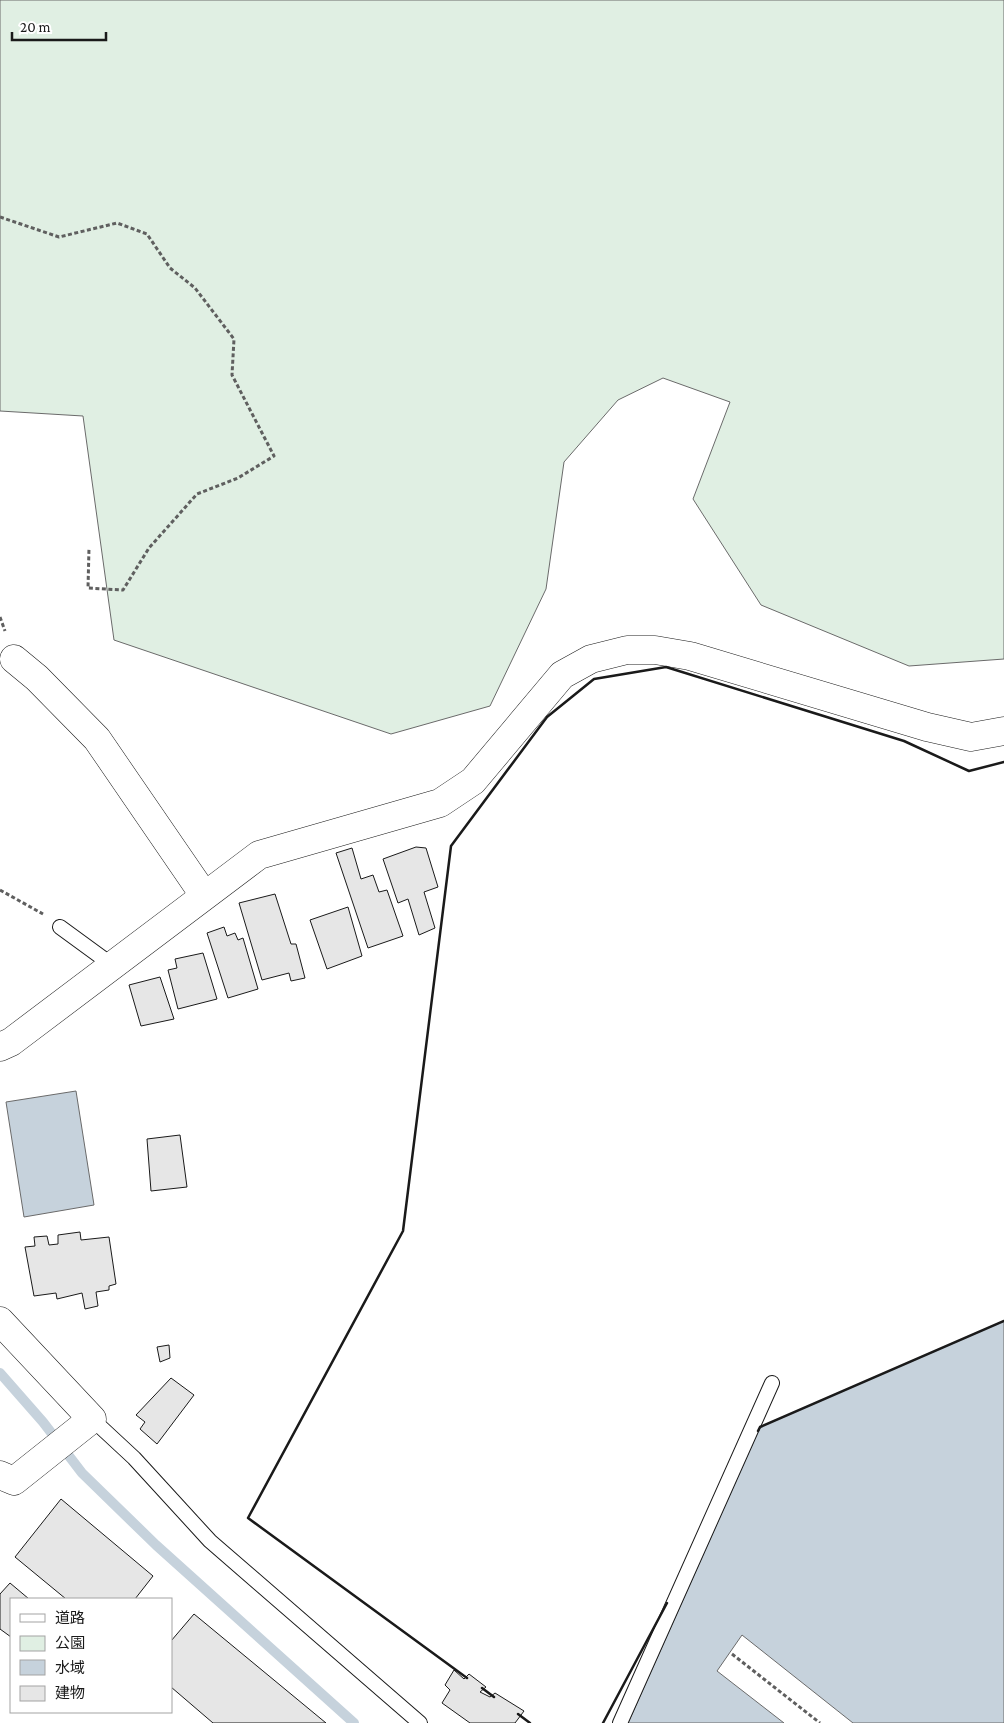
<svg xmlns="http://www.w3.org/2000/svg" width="1004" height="1723" viewBox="0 0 1004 1723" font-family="'Crimson Pro','Noto Sans JP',serif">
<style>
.green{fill:#e0efe3;stroke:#6a6a6a}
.water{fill:#c6d2dc;stroke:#6a6a6a}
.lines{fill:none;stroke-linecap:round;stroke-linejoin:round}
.stream{stroke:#c6d2dc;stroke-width:10}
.building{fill:#e6e6e6;stroke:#1a1a1a}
.service-casing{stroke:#1a1a1a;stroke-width:16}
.minor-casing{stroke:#1a1a1a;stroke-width:29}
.tertiary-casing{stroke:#1a1a1a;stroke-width:29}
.path{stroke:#5f5f5f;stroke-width:3;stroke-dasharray:4 2.5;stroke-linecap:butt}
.service{stroke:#fff;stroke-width:14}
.minor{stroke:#fff;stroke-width:28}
.tertiary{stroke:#fff;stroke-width:28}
.wall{stroke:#1a1a1a;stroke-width:2.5}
</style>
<rect width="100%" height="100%" fill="#fff"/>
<path class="green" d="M0 0H1004V659L909 666 761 605 693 499 730 402 663 378 618 400 564 462 546 589 490 706 391 734 114 640 83 416 0 411Z"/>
<path class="water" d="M76 1091 94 1205 24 1217 6 1102Z
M1004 1321V1723H853L742 1635 717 1671 784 1723H628L760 1427Z"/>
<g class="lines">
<path class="stream" d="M0 1373 43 1422 82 1473 156 1545 354 1723"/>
</g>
<path class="building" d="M416 847 426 848 438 887 424 892 435 928 419 935 408 899 398 903 383 859Z
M352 848 361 879 373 875 379 892 387 890 403 936 368 948 336 853Z
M275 894 291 944H296L305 978 291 981 289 973 262 980 239 903Z
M348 907 362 956 327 969 310 920Z
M224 927 227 936 235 933 238 940 243 938 258 989 228 998 207 933Z
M203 953 217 999 178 1009 168 970 177 968 175 959Z
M160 977 174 1019 141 1026 129 985Z
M180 1135 187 1187 151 1191 147 1139Z
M80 1232 81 1240 109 1237 116 1284 109 1286V1290L96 1292 98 1306 85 1309 82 1293 57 1299 56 1293 34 1296 25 1247 35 1246 34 1237 47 1236 49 1245 58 1244V1235Z
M169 1345 170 1358 160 1362 157 1347Z
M171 1378 194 1395 157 1444 140 1429 145 1422 136 1415Z
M61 1499 153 1576 135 1599H66L15 1557Z
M10 1583 29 1599H11V1637L0 1629V1594Z
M194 1614 326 1723H213L171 1687V1641Z
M454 1670 464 1679 469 1674 486 1687 480 1692 490 1697 495 1693 524 1711 515 1723H470L442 1703 450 1690 445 1685Z"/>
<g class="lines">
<defs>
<path id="service" d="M60 927 112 965
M92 1419 134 1458 210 1541 420 1723
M620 1723 772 1383"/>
<path id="minor" d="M14 659 37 678 97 739 204 895
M0 1321 92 1419 14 1481 0 1475"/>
<path id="tertiary" d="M0 1047 11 1042 259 855 440 803 473 781 562 675 591 659 627 650H655L690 656 927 727 971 737 1004 731"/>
</defs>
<use href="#service" class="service-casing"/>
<use href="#minor" class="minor-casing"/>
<use href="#tertiary" class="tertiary-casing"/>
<path class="path" d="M0 217 59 237 117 223 147 234 170 268 195 288 234 339 232 375 274 456 238 478 197 494 149 548 123 590 88 588 89 548
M0 617 5 631
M0 890 43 914
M732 1654 820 1723"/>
<use href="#service" class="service"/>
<use href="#minor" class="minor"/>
<use href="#tertiary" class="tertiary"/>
<path class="wall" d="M758 1431 760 1427 1004 1321
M467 1678 248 1518 403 1231 451 846 547 717 594 679 666 667 904 741 969 771 1004 762
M482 1688 494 1697
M518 1714 530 1723
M603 1723 667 1603"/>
</g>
<rect x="10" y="1598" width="162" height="115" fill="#ffffff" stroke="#a3a3a3"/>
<rect x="20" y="1614" width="25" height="8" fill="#ffffff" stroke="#a3a3a3"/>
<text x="55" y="1623" font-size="15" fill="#1a1a1a">道路</text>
<rect x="20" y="1636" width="25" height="15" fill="#e0efe3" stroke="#a3a3a3"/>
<text x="55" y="1648" font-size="15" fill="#1a1a1a">公園</text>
<rect x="20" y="1660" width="25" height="15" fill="#c6d2dc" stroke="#a3a3a3"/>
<text x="55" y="1673" font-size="15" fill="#1a1a1a">水域</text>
<rect x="20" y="1686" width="25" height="15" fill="#e6e6e6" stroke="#a3a3a3"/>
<text x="55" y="1698" font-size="15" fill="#1a1a1a">建物</text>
<path d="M12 32v8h94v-8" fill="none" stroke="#1a1a1a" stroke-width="2.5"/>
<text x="20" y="32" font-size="15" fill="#1a1a1a" stroke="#ffffff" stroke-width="4" paint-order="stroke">20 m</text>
</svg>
